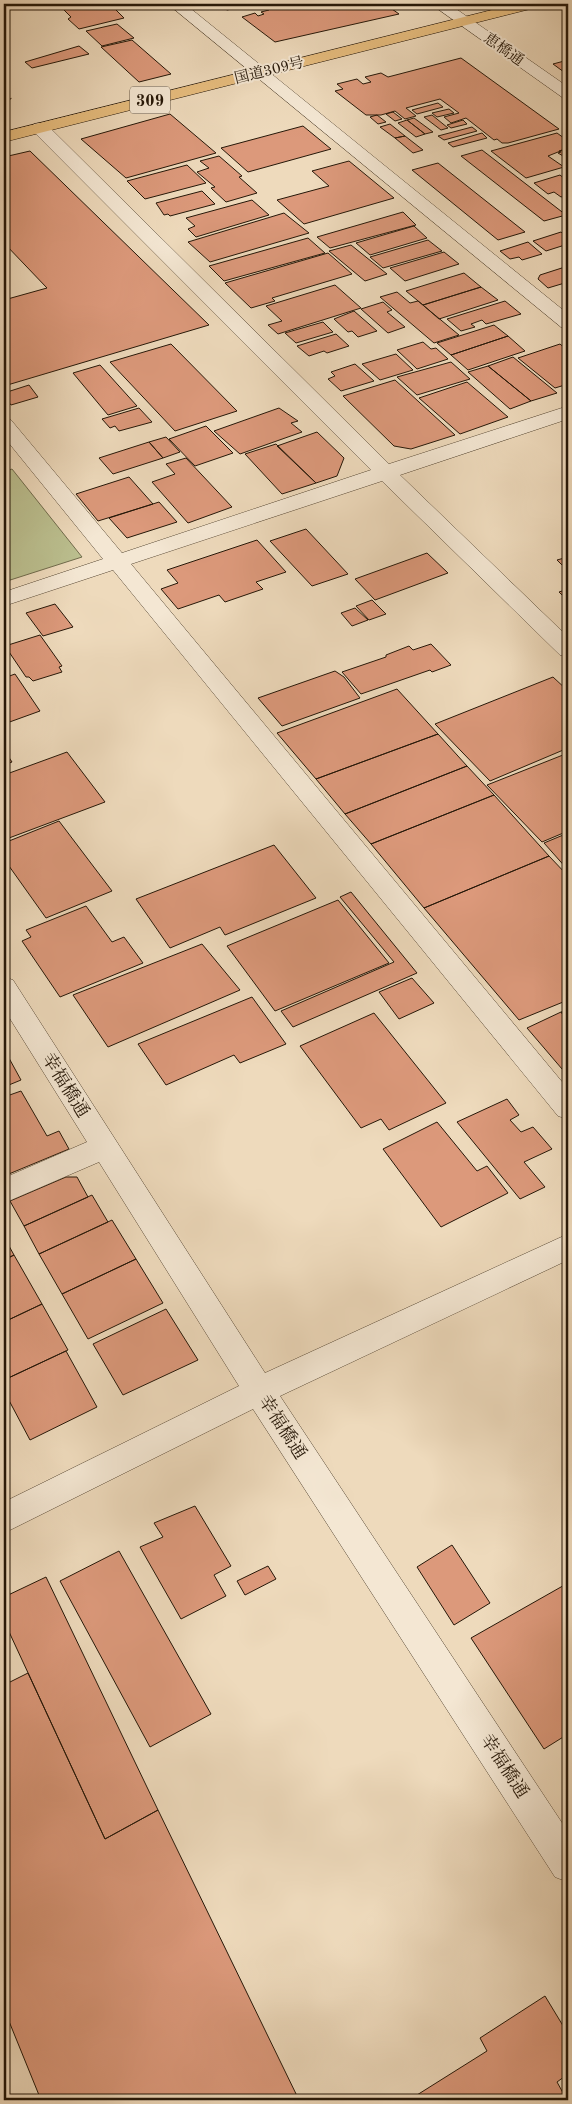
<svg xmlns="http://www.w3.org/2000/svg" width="572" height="2104" viewBox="0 0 572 2104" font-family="'Old Standard TT','Noto Serif JP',serif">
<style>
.green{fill:#bbbf8f;stroke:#706b4c}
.building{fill:#dc997b;stroke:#251708}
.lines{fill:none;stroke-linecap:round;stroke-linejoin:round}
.minor-casing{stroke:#574835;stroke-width:1}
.highway-casing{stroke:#251708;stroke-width:1}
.path{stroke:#251708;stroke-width:2;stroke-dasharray:2.5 2;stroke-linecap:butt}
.minor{fill:#f4e7d3;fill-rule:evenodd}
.highway{fill:#e7bd7e;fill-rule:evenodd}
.labels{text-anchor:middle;stroke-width:4;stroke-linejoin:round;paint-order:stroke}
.far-street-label{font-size:15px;fill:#251708;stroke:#f4e7d3}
.shield{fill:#f4e7d3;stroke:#635545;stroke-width:1}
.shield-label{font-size:16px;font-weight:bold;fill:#251708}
.street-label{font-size:18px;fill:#251708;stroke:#f4e7d3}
</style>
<rect width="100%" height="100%" fill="#eedabc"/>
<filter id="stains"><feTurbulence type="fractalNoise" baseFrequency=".004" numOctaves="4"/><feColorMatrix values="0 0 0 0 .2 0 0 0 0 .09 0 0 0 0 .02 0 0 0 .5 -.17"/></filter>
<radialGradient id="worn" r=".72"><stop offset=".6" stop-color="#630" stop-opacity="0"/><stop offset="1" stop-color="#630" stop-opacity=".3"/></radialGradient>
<path class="green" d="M12 469 82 557 4 582V472Z"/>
<path class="building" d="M65 4H129L130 5 114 8 124 18 79 29 68 19 71 17 63 9 69 8Z
M219 4H254L227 10Z
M262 4H275L279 6 283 5 281 4H385L399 14 275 42 242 17 255 13 258 16 264 14 261 12 269 10Z
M117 24 134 38 102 46 86 31Z
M132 40 171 74 139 82 101 47Z
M79 46 89 54 32 68 25 62Z
M461 58 559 129 508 143H502L497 139 494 140 466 118 451 123 444 117 459 113 440 99 406 108 416 116 405 119 395 111 381 115H366L335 91 343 89 337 84 357 79 363 84 371 82 365 77 381 73 388 77Z
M568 60V75L553 64Z
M438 103 443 107 417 114 412 110Z
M449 109 454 113 437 117 432 113Z
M393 112 402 119 395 121 386 114Z
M170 114 216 153 126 178 81 139Z
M377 115 386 122 378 124 370 117Z
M432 115 448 128 441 130 424 117Z
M414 118 433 132 425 134 407 120Z
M407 120 425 134 416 137 398 123Z
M463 120 467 124 451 128 447 125Z
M390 124 405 136 395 138 380 127Z
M303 126 331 149 248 172 221 148Z
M472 127 477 131 444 140 438 136Z
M482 133 487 138 453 147 448 143Z
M557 133 568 141V148L548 156 564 167 526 178 491 151Z
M405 136 423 150 413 153 395 138Z
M568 148V159L558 153 561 152 559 151Z
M482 150 566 215 544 221 461 156Z
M30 151 209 325 4 386V300L47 288 4 243V157Z
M219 156 242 176 239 177 257 193 226 202 211 188 215 187 197 172 209 168 200 161Z
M349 161 394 198 304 224 277 200 329 186 312 171Z
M438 163 525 232 498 240 412 170Z
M187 165 206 183 145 199 127 181Z
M560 175 565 179 568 178V195L561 197 554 192 548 194 534 183Z
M202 191 215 204 170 216 168 214 164 215 156 203Z
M252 200 269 215 196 237 188 229 195 226 186 218Z
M403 212 416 225 330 248 317 237Z
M284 213 309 233 210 262 188 242Z
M414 226 427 238 370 255 356 243Z
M561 232 568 238V244L546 251 533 241Z
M308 238 325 253 224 281 209 266Z
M428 240 442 251 383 268 370 257Z
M528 242 542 254 522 260 519 257 510 259 500 251Z
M351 245 387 274 365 281 329 251Z
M444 252 459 264 405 281 390 268Z
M328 253 352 274 272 298 275 301 251 308 225 283Z
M568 266V282L548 288 538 279 540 275Z
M464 273 481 287 423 305 406 291Z
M335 285 361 308 278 334 268 325 282 321 266 306Z
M481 287 498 300 439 319 423 305Z
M397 292 410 303 418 301 459 335 434 343 380 297Z
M505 301 521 314 486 324 482 320 471 324 475 327 461 331 447 319Z
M383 302 392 310 387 312 405 327 388 333 361 309Z
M354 311 377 331 358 337 352 331 348 332 334 319Z
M323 322 333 332 296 343 285 333Z
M494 325 508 336 451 355 437 343Z
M336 334 349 346 327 353 324 351 309 356 297 346Z
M508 336 525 351 468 370 451 355Z
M423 342 431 349 436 348 448 359 417 369 397 350Z
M171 344 237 411 175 431 110 362Z
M560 344 568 351V384L555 388 518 358Z
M396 354 413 370 380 380 362 364Z
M513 357 557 393 531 401 488 366Z
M451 362 470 379 417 395 397 377Z
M355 364 374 381 341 391 328 379 335 376 331 372Z
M100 365 137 406 108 415 73 373Z
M488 366 531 401 510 409 468 372Z
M395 380 455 435 411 449 394 446 343 396Z
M467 382 508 417 460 434 419 398Z
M29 385 38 397 11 405 4 396V393Z
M139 408 152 422 119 431 115 426 110 428 102 419Z
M279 408 298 421 291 423 302 432 240 454 214 431Z
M206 426 233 453 195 466 169 439Z
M317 432 344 458 337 476 316 483 277 446Z
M166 437 180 452 163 458 149 442Z
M149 442 163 458 113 474 99 458Z
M276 444 316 483 282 494 245 454Z
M186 458 232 507 188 523 152 482 175 474 166 464Z
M129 477 153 504 98 521 76 494Z
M159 502 177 522 127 538 109 518Z
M306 529 348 574 312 586 270 541Z
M257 540 286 572 256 582 263 589 225 602 219 595 178 609 161 589 178 583 167 570Z
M427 553 448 573 375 600 355 579Z
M568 557V571L557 560Z
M568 589V601L559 592Z
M372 600 386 614 369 620 356 606Z
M55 604 73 627 43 636 26 613Z
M355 608 368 620 352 626 341 613Z
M40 635 62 666 59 667 62 672 33 681 29 677H26L5 646Z
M431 644 451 665 432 672 430 670 361 694 342 672 386 657V655L409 646 413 650Z
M335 671 344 677 360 698 282 726 258 698Z
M15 674 40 711 4 724V678Z
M553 677 568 691V748L490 781 435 724Z
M397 689 438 734 316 779 277 733Z
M438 734 467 766 345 814 316 779Z
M4 750 12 762 4 765Z
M67 752 105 802 9 838 4 831V775Z
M568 753V831L542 842 487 785Z
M467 766 494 795 371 844 345 814Z
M494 795 549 856 424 908 371 844Z
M59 821 112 891 46 918 4 859V843Z
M568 833V870L544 843Z
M274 845 316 898 225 935 220 927 170 948 136 899Z
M549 856 568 876V1000L519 1020 424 908Z
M351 892 417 973 293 1027 281 1011 394 962 340 897Z
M338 900 389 963 275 1011 227 946Z
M86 906 112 942 124 937 143 963 60 997 22 941 31 937 26 930Z
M202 944 240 990 108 1047 73 995Z
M412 978 434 1003 399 1019 379 992Z
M252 997 286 1044 240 1063 234 1055 166 1085 138 1044Z
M568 1006V1021L561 1012 564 1011 563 1009Z
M561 1012 568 1021V1076L527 1028Z
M374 1013 446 1103 389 1130 381 1119 361 1128 300 1046Z
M4 1049 21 1080 4 1087Z
M21 1091 47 1136 59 1131 69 1149 4 1176V1097Z
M507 1099 519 1115 510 1120 521 1132 533 1127 552 1149 524 1162 545 1187 520 1199 457 1122Z
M437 1122 477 1171 487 1166 508 1193 441 1227 383 1149Z
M66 1177H77L88 1197 24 1226 10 1201Z
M92 1195 108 1222 39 1254 24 1226Z
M112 1220 136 1259 62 1294 39 1254Z
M4 1237 14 1255 4 1260Z
M14 1255 42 1304 4 1322V1260Z
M136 1259 163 1303 88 1339 62 1294Z
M42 1304 68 1350 4 1380V1322Z
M166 1309 198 1360 123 1395 93 1344Z
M66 1351 97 1407 30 1440 4 1391V1380Z
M195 1506 231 1566 214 1575 226 1596 181 1619 140 1547 163 1537 154 1523Z
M452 1545 490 1603 454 1625 417 1567Z
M119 1551 211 1714 150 1747 60 1581Z
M268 1566 276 1579 245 1595 237 1581Z
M46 1577 158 1810 105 1839 4 1621V1597Z
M568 1583V1734L544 1749 471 1638Z
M28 1673 105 1839 158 1810 299 2100H41L4 2009V1685Z
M545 1996 568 2034V2074L557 2082 567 2100H409L487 2051 480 2038Z"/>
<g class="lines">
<defs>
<path id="minor" d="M168 4H185L568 314V329L561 327Z
M431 4H449L568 87V99L562 97Z
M40 123 46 124 389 464 568 406V419L400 475 568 637V657L560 655 382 481 131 564 568 1089V1119L558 1116 113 570 4 606V592L103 559 4 437V418L11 420 122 553 371 470 34 132 32 128 34 124Z
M4 977 13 980 265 1373 568 1234V1260L280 1396 568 1832V1882L555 1877 253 1409 4 1533V1502L239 1386 99 1162 4 1203V1178L87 1142 4 1009Z"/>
<path id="highway" d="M516 4H541L538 7 4 142V132Z"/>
</defs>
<use href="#minor" class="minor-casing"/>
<use href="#highway" class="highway-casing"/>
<path class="path" d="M4 92 11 99"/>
<use href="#minor" class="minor"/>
<use href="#highway" class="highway"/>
</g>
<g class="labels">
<g class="far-street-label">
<text transform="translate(504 49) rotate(35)" y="5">恵橋通</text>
<text transform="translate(269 70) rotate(-14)" y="5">国道309号</text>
</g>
<rect class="shield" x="130" y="86.5" width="40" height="27" rx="4"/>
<g class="shield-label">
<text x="150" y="106">309</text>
</g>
<g class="street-label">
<text transform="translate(66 1085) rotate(58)" y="6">幸福橋通</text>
<text transform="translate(283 1427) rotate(57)" y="6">幸福橋通</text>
<text transform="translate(505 1766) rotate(57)" y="6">幸福橋通</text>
</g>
</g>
<rect width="572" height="2104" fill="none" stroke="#eedabc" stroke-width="20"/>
<rect x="5" y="5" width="562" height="2094" fill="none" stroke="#251708" stroke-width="2.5"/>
<rect x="10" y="10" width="552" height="2084" fill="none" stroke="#251708"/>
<rect width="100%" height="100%" filter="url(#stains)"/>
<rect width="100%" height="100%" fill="url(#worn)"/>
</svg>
